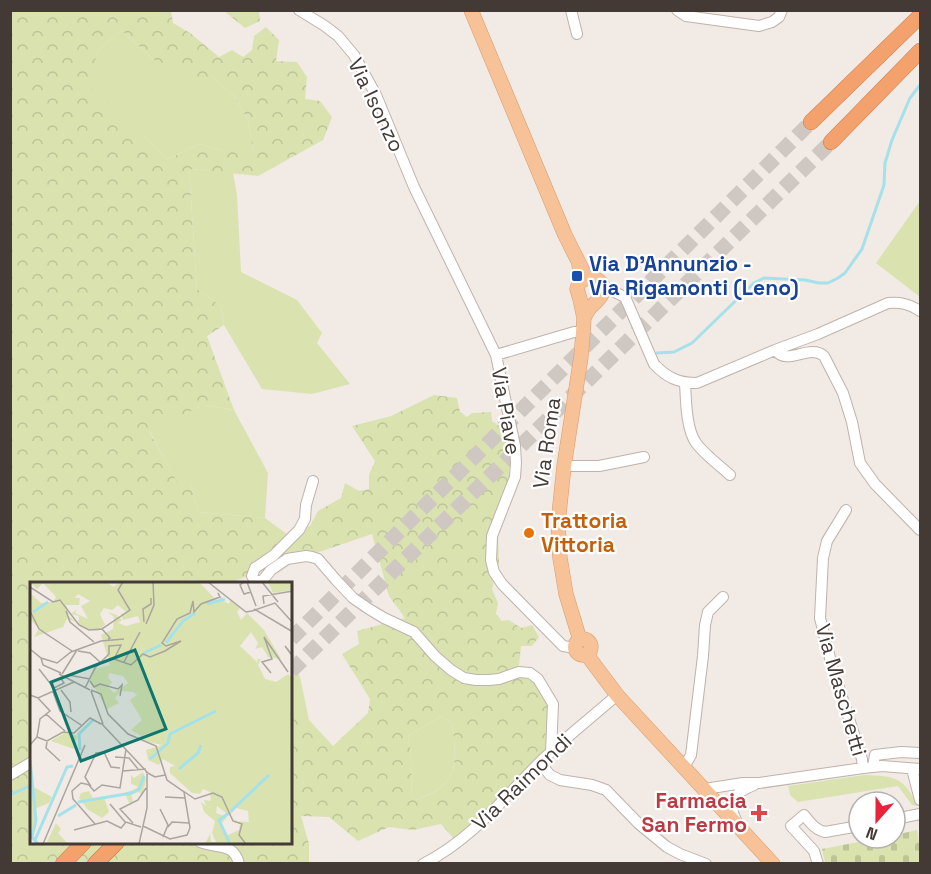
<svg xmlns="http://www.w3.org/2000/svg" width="931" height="874" viewBox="0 0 931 874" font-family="'Space Grotesk',sans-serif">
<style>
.grass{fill:#dae3b0}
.forest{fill:url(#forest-crowns);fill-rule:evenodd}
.cemetery{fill:url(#cemetery-stones)}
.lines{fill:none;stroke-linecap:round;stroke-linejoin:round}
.stream{stroke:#a5e1ea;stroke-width:3}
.highway-tunnel{stroke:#cec7c2;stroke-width:15;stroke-dasharray:15 8;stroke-linecap:butt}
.minor-casing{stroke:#bfb3ab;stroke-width:12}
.major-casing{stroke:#da9a69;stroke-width:15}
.highway-casing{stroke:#d1733e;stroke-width:16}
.minor{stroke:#fff;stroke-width:10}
.major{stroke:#f7c298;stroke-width:14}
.highway{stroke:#f3a26e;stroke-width:15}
.transit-dot{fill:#1a4fb4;stroke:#fff;stroke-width:2}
.food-dot{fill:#e8710a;stroke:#fff;stroke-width:2}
.health-dot{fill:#e0444e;stroke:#fff;stroke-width:2}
.labels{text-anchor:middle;stroke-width:4.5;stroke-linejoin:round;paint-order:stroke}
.street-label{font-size:21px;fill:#433a35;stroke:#fff}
.transit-label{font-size:21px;font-weight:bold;fill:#164399;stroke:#fff;text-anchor:start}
.food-label{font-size:21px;font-weight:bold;fill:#c56008;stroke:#fff;text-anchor:start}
.health-label{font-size:21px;font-weight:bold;fill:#be3a42;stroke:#fff;text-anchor:end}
.inset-river{fill:none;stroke:#a5e1ea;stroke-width:3}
.inset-road{fill:none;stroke:#aba49f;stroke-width:1.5}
.view{fill:#0f766e;fill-opacity:0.15;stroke:#0f766e;stroke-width:3}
.inset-edge{fill:none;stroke:#433a35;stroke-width:3}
</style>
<defs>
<pattern id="forest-crowns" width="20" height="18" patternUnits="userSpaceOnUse" patternTransform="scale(1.5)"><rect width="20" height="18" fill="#dae3b0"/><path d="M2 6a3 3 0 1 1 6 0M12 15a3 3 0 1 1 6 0" fill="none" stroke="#bcc498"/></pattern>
<pattern id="cemetery-stones" width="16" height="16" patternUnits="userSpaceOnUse" patternTransform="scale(1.5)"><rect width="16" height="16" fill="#dae3b0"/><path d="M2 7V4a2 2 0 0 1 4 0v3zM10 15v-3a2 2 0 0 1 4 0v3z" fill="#bcc498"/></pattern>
</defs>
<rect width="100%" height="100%" fill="#f1eae5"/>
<path class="grass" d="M121 30 153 59 211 76 234 96 248 120 253 151H225L199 144 168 159 87 85 98 51Z
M189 169 233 173 237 195 241 272 297 300 322 333 317 343 350 384 312 394 262 389 224 325 221 306 197 289Z
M920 201V297L876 263Z
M204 405 234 410 268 473 265 518 198 512 190 482 177 483 149 430Z
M291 660 300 677 309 720 298 724 291 711Z
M440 717 452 722C454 743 461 770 442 786 435 792 425 796 417 800L411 797 412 761 408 736Z
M865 775C894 776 905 777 917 806L912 805 898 786 798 802 790 795 788 786Z"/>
<path class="forest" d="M10 11H171L173 23 190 33 219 57 232 50 243 57 252 50 254 36 266 27 279 40 276 61 297 62 307 77 305 99 320 101 332 117 323 140 258 176 189 169 197 289 221 306 224 325 207 336 234 410 204 405 149 431 177 482H190L198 512 265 518 288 535 310 526 318 511 341 498 345 483 359 491 369 489V475L375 461 352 426 391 416 434 395 457 398 460 412 467 417 472 413 491 412 492 421 509 433V478L498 529 499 563 492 589 498 603 496 614 502 621 509 620 521 628 532 625 539 637 532 646H521L518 675 537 683 550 709 547 748 507 798 455 840 441 824 413 830 389 827 358 841 329 817 301 816 309 844V863H11ZM121 30 153 59 202 80 211 76 234 96 248 120 253 151H225L199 144 168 159 88 85 98 51ZM372 534 389 596 405 618 357 631 359 644 342 654 370 699 368 713 333 746 309 720 298 723 291 711V842H32V583H186L188 580 228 583ZM440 717 452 722C454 743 461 770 442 786 436 792 425 796 417 800L411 797 412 761 408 736Z
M224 11H259L260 21 245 28Z"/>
<path class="cemetery" d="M917 830 920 849V863H825L822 849 879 838H895V835Z"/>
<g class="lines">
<path class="stream" d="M657 353 674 352 692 343 754 283 764 278 805 280 819 283H828L838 278 845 273 862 249 884 185 885 163 892 140 910 98 920 85
M10 795 32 785"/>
<path class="highway-tunnel" d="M291 639 811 122
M291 671 831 142"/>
<defs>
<path id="minor" d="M299 10 325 26 338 36 354 55 376 95 414 187 496 355 515 446 516 463 515 477 492 536 491 560 494 572 502 584 563 646 575 648
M571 10 577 34
M677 10 686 16 759 26 772 22 779 17 782 10
M600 282 610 290 625 297 654 364C667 378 679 383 697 383L775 350 818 334 888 303C901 302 909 304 920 311
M775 350C788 367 809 343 824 356L843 393 852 422 860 463 875 484 920 530
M496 355 574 332H583
M685 383C686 399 686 429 696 443 705 455 719 465 730 475
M564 466H599L644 457
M313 481 306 505 305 519 299 530 274 555 255 568 252 576 255 581H262L271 570 287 559 306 556 312 557 318 559 336 580 353 598 369 609 384 618 414 632 435 656 451 670 464 678 476 680H489L499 679 519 672 530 673 538 679 553 704 551 752
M846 510 827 541 823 558 820 618 832 666 862 759 863 768
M540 763 550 775 560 780 592 785 606 790 639 824 667 847 680 854 706 864
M684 767 691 755 703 656 705 625 708 612 723 597
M873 767 875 755 901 752 920 753
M912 769 920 800
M10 775 32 762
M705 789 743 783H759L863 768 882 766 920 769
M895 819 920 814
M737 822C726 801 734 793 754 785
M200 842C217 849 234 842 239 864
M423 864C471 840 504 798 541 761 565 738 592 717 617 695
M818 864 814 851 791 826 804 815C810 822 815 830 825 832L859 826"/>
<path id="major" d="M471 10 565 235 583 271
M579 265 581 277 577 289 580 299 584 318 583 332 581 357 564 466 558 524 560 558 566 594 580 640
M580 282C590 274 607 279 602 294 600 300 593 304 589 309 587 312 585 315 584 318
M575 647a8 8 0 1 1 16 0a8 8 0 1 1-16 0Z
M587 655 617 695 773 864"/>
<path id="highway" d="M811 122 920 16
M831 142 920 51
M63 864 84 842
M95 864 117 842"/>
</defs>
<use href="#minor" class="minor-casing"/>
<use href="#major" class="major-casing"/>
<use href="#highway" class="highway-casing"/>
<use href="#minor" class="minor"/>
<use href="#major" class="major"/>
<use href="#highway" class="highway"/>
</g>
<rect class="transit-dot" x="571" y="270" width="12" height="12" rx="3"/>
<circle class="food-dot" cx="529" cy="533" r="6"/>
<path class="health-dot" d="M756 804h6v6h6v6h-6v6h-6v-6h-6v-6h6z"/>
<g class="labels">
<g class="street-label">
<text transform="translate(376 105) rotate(64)" y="7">Via Isonzo</text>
<text transform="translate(506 411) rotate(80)" y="7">Via Piave</text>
<text transform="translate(547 443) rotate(-82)" y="7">Via Roma</text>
<text transform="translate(841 690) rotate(74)" y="7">Via Maschetti</text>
<text transform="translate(522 782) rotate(-44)" y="7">Via Raimondi</text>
</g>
<g class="transit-label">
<text x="589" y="271">Via D'Annunzio -<tspan x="589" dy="24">Via Rigamonti (Leno)</tspan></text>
</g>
<g class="food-label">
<text x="541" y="528">Trattoria<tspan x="541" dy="24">Vittoria</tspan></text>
</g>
<g class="health-label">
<text x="747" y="808">Farmacia<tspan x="747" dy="24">San Fermo</tspan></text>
</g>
</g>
<g transform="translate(30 582)">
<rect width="262" height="262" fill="#f1eae5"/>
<path d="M238 0H262V8L243 11ZM36 150 47 154 44 167 21 159ZM59 209 64 218 74 215 79 230 72 236 58 228 49 216 51 211Z" fill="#dae3b0"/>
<path d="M0 0H76L84 5 89 0H169L187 19 191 18 186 8 194 19 199 22 200 18 210 26 207 30 211 38 217 31 234 48 251 77 238 75 232 65 225 67 228 61 221 50 210 64 228 81 227 77H231L228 83 235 97 246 100 258 92 262 96V262H175L180 252 181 260H186L182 251 185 239 174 230 171 220 176 224 174 218 181 219 180 210 173 207 170 212 162 211 140 191V185L145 184 133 177 129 183 118 178 116 168 132 163 114 159 111 154 119 155V151L111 154 101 148 112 138 100 118 107 113 103 110 91 109 85 116 89 121 77 127 60 98 65 87 80 83 71 53 83 47 84 35 78 30 87 33 92 38 88 41 96 44 110 40 108 34 93 38 91 32 96 30 88 23 82 28 74 26 70 32 75 43 68 49 57 47 48 42 49 34 41 32 47 27 45 31 58 37 51 24 60 19 48 12 45 16H50L49 23H36L39 34 46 40 37 37 33 45 4 55 8 48 13 51 0 37V11L11 21 23 20 26 15 13 1 7 7ZM79 91 93 94 98 101 84 111 78 105 82 100 78 96ZM187 224 210 242 209 248 196 254 191 242 197 235 186 231ZM206 226 218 229 219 240 205 239 200 233ZM0 203 22 215 19 221 4 227 6 246 0 257ZM26 241 31 247 28 251 38 262H16Z" fill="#dae3b0" fill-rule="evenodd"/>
<path d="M113 190 116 198 112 213 109 210 101 212 103 220 99 221 95 211 109 205 101 202V193L104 196Z" fill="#dae3b0"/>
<path class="inset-river" d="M177 22 195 17M3 30 18 20M136 61 153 39 165 31M114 71 131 63M50 168 49 152 63 138M120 177 138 161 140 152 186 129M0 178 6 238 2 255 8 262M149 187 168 171 171 163M48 220 102 211 109 207 114 194M201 229 239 193M199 231 189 238 200 262M28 234 46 223M5 258 37 185 43 184"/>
<path class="inset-road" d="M178 0 216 30 222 29M214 0 210 3 214 12 221 10M217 0 226 24M232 0 248 20M0 5 23 20 30 18 49 43 59 48 72 47M234 22 233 14 263 9M224 27 263 50M0 29 9 47 42 69M36 29 40 40 64 60M222 29 245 21 263 41M114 40 113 27 121 22V16M116 42 124 23 123 0M78 57 80 56 72 47 100 28 88 8 93 0M0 67 11 76 27 81 41 70 71 59 94 57M48 69 60 71 70 80M263 74 255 64 263 75M11 76 13 83 31 91M94 80 110 50M9 87 26 109M241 91 232 80 242 77 234 55 258 90M29 92 60 108M32 92 47 68M38 93 60 97M60 99 64 105 70 102 88 107 92 103 90 114M24 106 34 101 30 95M55 106 65 86 79 72V64L91 63 84 77 101 83 113 72 120 75 135 69 151 59 136 64 132 61 147 37 160 31 163 19 164 30 171 22 190 15 188 11M31 108 40 120 41 130M61 108 71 112 78 132 98 152 126 164 137 198 154 210 160 246 157 253 140 257 113 244M61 109 73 142M23 110 30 129 51 143M0 113 8 116 44 100M16 132 35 149M71 141 117 190V226L109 262M7 155 17 159 33 150 44 151 60 136 71 142M17 160 16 166 30 179M0 163 7 155 10 137 20 129 8 116M85 175 99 176 108 187M93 189 116 187M116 190 125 195 135 193M59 203 64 209 72 203 90 206 96 167M153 209 165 217 183 211 192 215 203 239 212 242 209 253 216 262M135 215 155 216M80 222 95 240M130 227 138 243 133 255M103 241 90 227 108 218 116 206M65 242 43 217 42 209 51 201 60 203 55 195 66 171 74 170 81 185 90 186M138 245 142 240 159 241M44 248 77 239 91 246 96 240 111 245M13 262 55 163"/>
<path class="view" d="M105 68 136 147 51 179 21 100Z"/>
<rect width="262" height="262" class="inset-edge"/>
</g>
<rect width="931" height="874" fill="none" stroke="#433a35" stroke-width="24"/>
<g transform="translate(877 820) rotate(201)"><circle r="28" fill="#ffffff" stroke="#b4b0ae" stroke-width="1.5"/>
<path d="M0-4.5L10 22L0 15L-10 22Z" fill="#ea233b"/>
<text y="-9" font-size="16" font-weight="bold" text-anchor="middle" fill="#433a35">N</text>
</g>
</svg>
